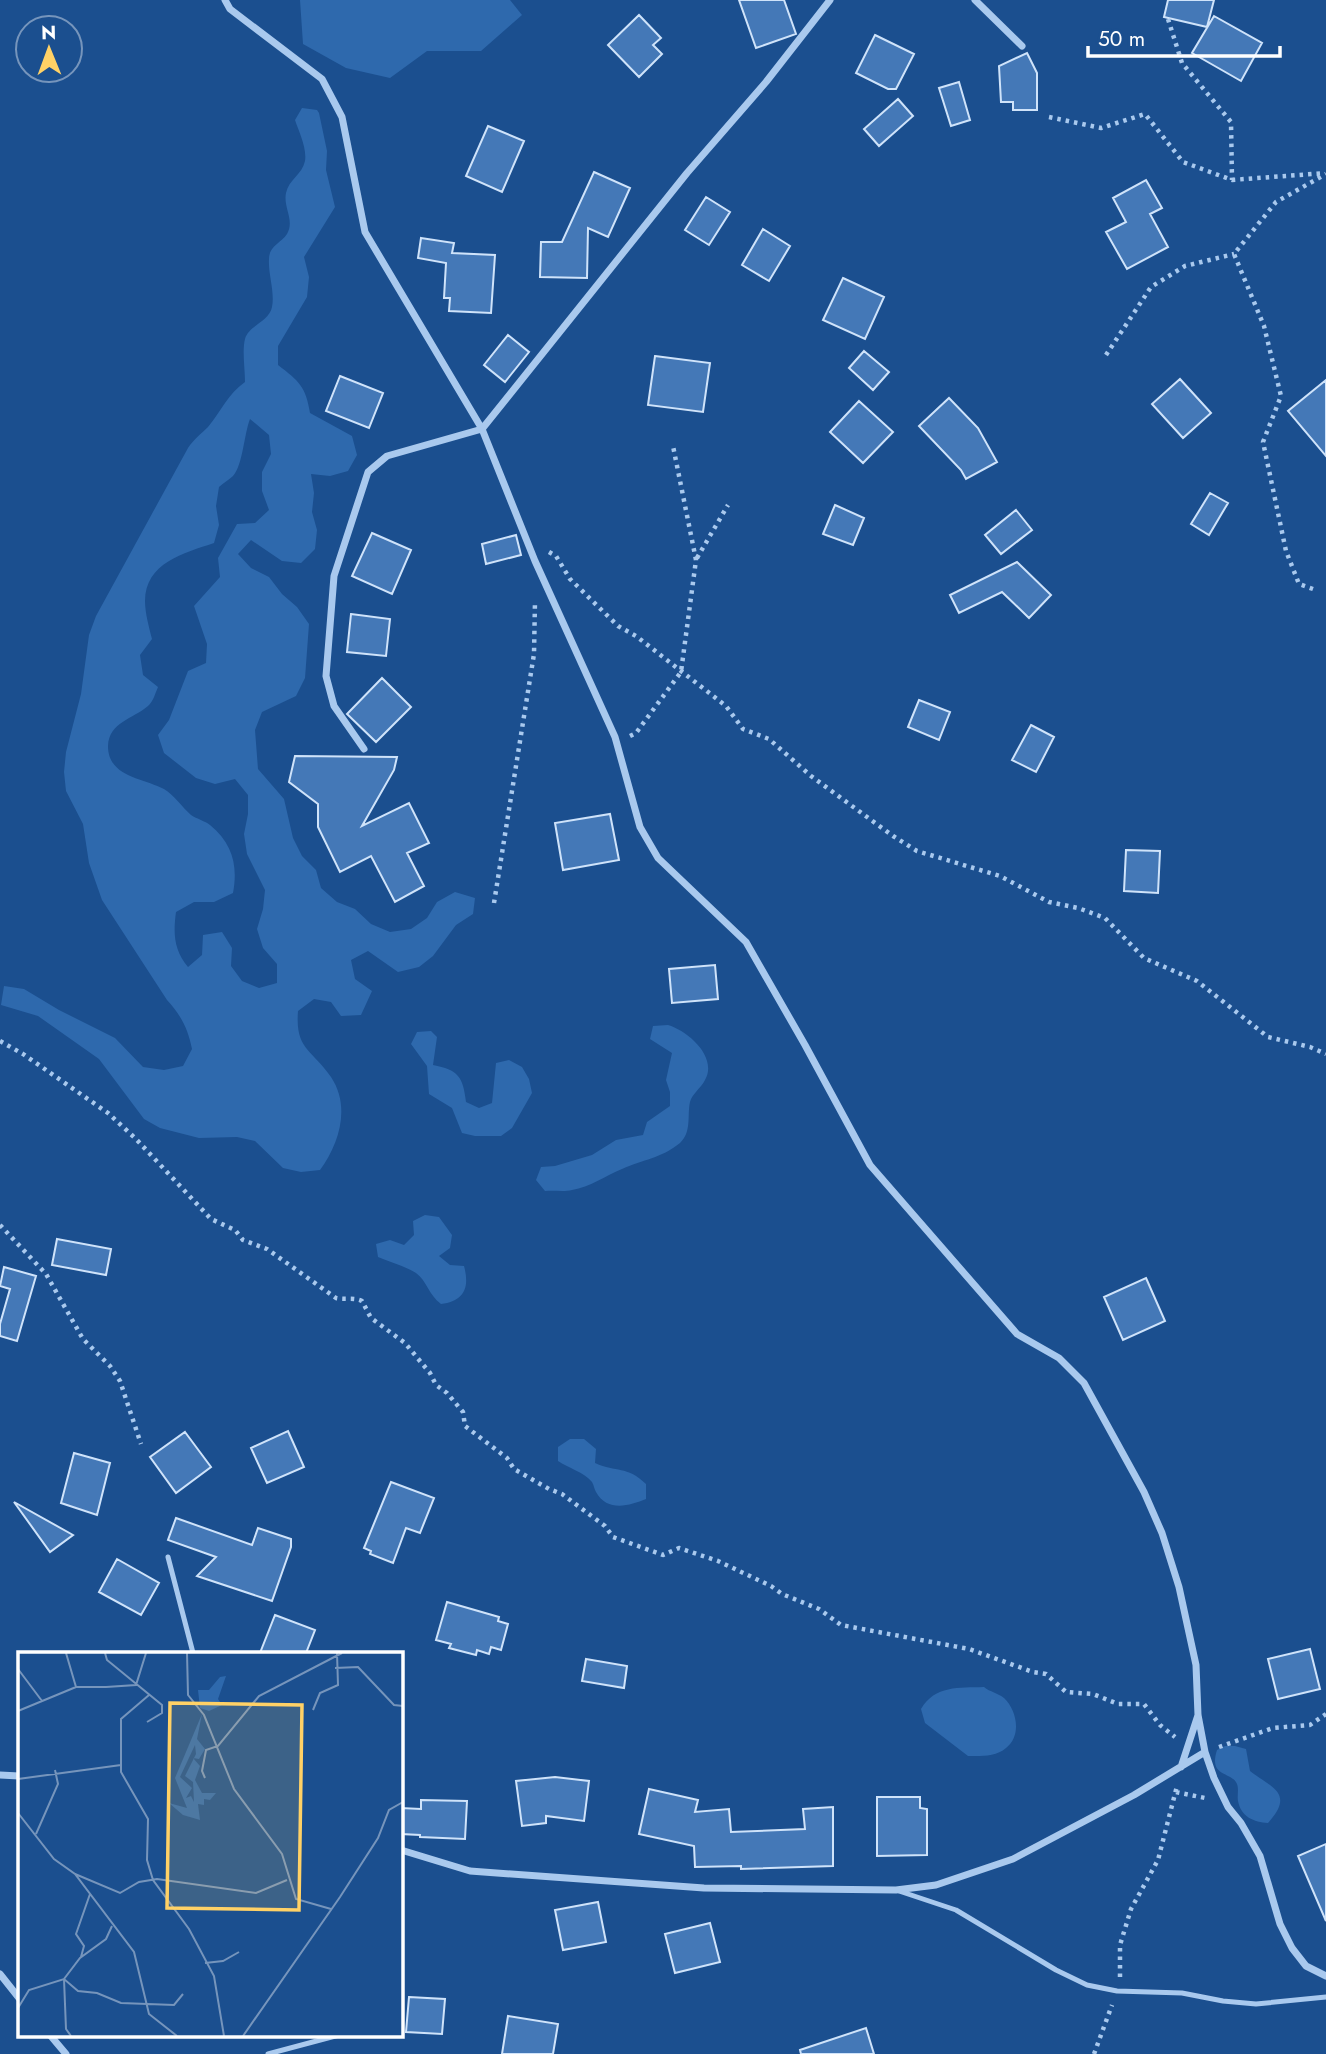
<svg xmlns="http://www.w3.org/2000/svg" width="1326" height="2054" viewBox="0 0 1326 2054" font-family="Jost,sans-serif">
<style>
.green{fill:#2e69ad;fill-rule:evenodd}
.building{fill:#4478b7;stroke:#cfe3fa;stroke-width:2}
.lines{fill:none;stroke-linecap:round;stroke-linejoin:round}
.path{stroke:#a9c9ee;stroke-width:4.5;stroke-dasharray:3.5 5;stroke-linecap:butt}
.service{stroke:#a9c9ee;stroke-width:5}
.minor{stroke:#a9c9ee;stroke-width:7}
.inset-road{fill:none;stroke:#7695bc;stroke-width:2}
.view{fill:#ffd166;fill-opacity:0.15;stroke:#ffd166;stroke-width:3.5}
.inset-edge{fill:none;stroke:#fff;stroke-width:3.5}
</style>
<rect width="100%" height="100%" fill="#1b4f8f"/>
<path class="green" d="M300 0H510L522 15 481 51H427L390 78 346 68 303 44Z
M302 108 317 110 319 113 327 151 326 170 335 207 304 257 309 277 307 297 278 346V365C299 381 306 387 310 413L352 436 357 455 348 471 330 476 311 474 314 493 312 512 317 530 315 549 301 563 282 561 251 540 238 554 251 568 269 577 282 594 297 607 309 624 305 678 296 696 262 712 255 730 258 769 284 799 293 838 302 856 316 870 321 888 337 902 355 909 371 924 390 932 411 929 427 918 437 902 455 892 475 898 473 914 456 925 433 956 419 967 398 972 368 951 351 960 355 979 372 991 361 1015 341 1016 331 1002 314 999 298 1011C295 1050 312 1049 331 1077 351 1107 339 1144 320 1170L301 1172 283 1168 255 1141 237 1137 199 1138 160 1128 144 1119 99 1059 38 1016 1 1005 4 986 24 989 59 1010 115 1038 143 1067 164 1070 183 1066 192 1049C188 1029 181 1015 167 1000L102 900 89 863 83 824 66 791 64 772 66 752 81 694 89 635 96 616 188 448C194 439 201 434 208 427 221 411 228 394 245 382 245 369 242 351 245 339 249 325 269 322 272 307 275 292 268 274 269 259 269 246 281 243 287 234 295 220 283 208 286 193 289 179 302 175 305 161 307 148 299 132 295 120ZM250 419 269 435 271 454 262 472V491L269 510 255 523 237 524 218 558 220 577 194 606 207 644 206 663 188 671 169 720 158 735 164 753 196 778 215 784 235 779 248 795V814L244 834 247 854 265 890 263 909 257 929 263 948 277 964V983L259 988 242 981 231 966 232 948 222 932 203 935 202 955 188 967C174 950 173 934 176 912L194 902H214L233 893C238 866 233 844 210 825 205 821 197 819 191 815 182 807 174 795 164 789 143 778 108 777 108 746 109 722 133 719 148 706 153 702 155 694 158 687L143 675 140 655 152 639C149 627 145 613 145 601 145 563 184 553 214 543L219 525 216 506 219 487C223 483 229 480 233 476 243 465 244 434 250 419Z
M668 1025C688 1031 718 1057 705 1080 701 1088 692 1094 690 1102 687 1115 692 1132 680 1143 660 1159 644 1159 622 1169 605 1176 590 1187 572 1190 564 1192 554 1190 545 1191L536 1180 541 1167 555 1166 592 1155 616 1140 643 1135 647 1122 670 1106V1092L666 1080 672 1053 650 1039 653 1026Z
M431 1031 437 1037 433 1065C458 1070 463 1076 466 1102L479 1108 492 1103 496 1063 509 1060 522 1067 529 1079 532 1093 512 1128 501 1136H475L462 1133 452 1108 429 1094 427 1066 411 1044 417 1032Z
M425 1215 439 1217 452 1235 450 1248 439 1256 450 1265 464 1266C470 1288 464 1301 441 1304 428 1294 427 1281 416 1273 405 1266 390 1262 378 1257L376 1244 390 1240 404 1245 414 1235 413 1221Z
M570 1439H584L596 1449 595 1463C617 1473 626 1465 646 1484V1499C629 1506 607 1512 596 1492 594 1489 594 1485 592 1482 584 1472 568 1468 558 1461V1447Z
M984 1687C990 1692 998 1693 1004 1698 1017 1710 1022 1736 1006 1748 996 1757 981 1756 968 1756L925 1723 921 1709C935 1685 959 1688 984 1687Z
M1225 1746H1235L1246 1749 1250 1771C1272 1788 1295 1793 1268 1823 1254 1822 1241 1817 1238 1801 1237 1796 1239 1789 1237 1784 1232 1771 1208 1778 1217 1750Z"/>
<path class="building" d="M739 0H784L796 34 756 48Z
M1168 0H1214L1207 27 1164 17Z
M639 15 661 38 653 45 662 54 639 77 608 45Z
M1214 16 1262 43 1241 81 1192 53Z
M875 35 914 54 896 89H888L856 73Z
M1027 53 1037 73V110H1013V102H1001L999 66Z
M959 82 970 120 951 126 939 88Z
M898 99 913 116 879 146 864 129Z
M488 126 524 141 502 192 466 176Z
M594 172 630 188 608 237 588 228 587 278 540 277 541 242H562Z
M1146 180 1162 208 1150 214 1168 247 1127 269 1106 232 1126 222 1113 198Z
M706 197 730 212 709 245 685 230Z
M763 229 790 246 769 281 742 265Z
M421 238 454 243 452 253 495 255 491 313 449 311 450 298H444L446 263 418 258Z
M843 278 884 297 865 339 823 320Z
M508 335 529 352 505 382 484 365Z
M864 351 889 372 873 390 849 368Z
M655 356 710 363 703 412 648 405Z
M340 376 383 393 369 428 326 411Z
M1180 379 1211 413 1183 438 1152 404Z
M1326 380V456L1288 411Z
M949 398 978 428 997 462 966 479 961 470 919 426Z
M859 401 893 432 863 463 830 432Z
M1210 493 1228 503 1209 535 1191 524Z
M835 505 864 518 853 545 823 534Z
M1016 510 1032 530 1001 554 985 535Z
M372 533 411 550 392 594 352 576Z
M516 535 521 555 486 564 482 544Z
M1017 562 1051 595 1029 618 1002 592 959 613 950 595Z
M351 614 390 619 386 656 347 652Z
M382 678 411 707 376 742 347 714Z
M919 700 950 712 939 740 908 727Z
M1031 725 1054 737 1036 772 1012 760Z
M295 756 397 757 394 770 362 826 409 803 429 843 407 853 424 886 395 902 371 856 340 872 318 827V804L289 782Z
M610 814 619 860 563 870 555 823Z
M1126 850 1160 851 1158 893 1124 891Z
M715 965 718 999 672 1003 669 969Z
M57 1239 111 1249 106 1275 52 1265Z
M4 1267 36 1276 17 1341 0 1336V1324L10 1289 0 1286Z
M1146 1278 1165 1321 1123 1340 1104 1297Z
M288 1431 304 1467 267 1483 251 1448Z
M185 1432 211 1467 176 1493 150 1457Z
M74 1453 110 1463 97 1515 61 1503Z
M391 1482 434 1498 420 1533 406 1528 393 1563 370 1554 371 1551 364 1548Z
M14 1502 73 1535 50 1552Z
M176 1518 252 1545 258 1528 291 1539V1547L272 1601 197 1576 216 1557 168 1540Z
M117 1559 159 1583 141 1615 99 1592Z
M447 1602 499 1617 498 1621 508 1624 501 1650 491 1647 489 1654 477 1650 476 1655 449 1648 451 1644 436 1640Z
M275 1615 315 1630 306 1653H260Z
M1310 1649 1320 1689 1278 1699 1268 1659Z
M586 1659 627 1666 624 1688 582 1681Z
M555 1777 589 1781 584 1821 546 1816V1823L522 1826 516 1781Z
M649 1789 698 1800 695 1812 729 1809 731 1832 805 1829 803 1809 833 1807V1866L741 1869V1866L695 1867 694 1846 639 1834Z
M877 1797H920V1808L927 1809V1855L877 1856Z
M421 1800 467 1801 465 1839 420 1837V1835L401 1834V1808L421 1809Z
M1326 1844V1921L1298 1856Z
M598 1902 606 1942 563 1950 555 1910Z
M710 1923 720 1962 675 1973 665 1934Z
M409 1997 445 1999 442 2034 406 2032Z
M508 2016 558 2024 553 2054H502Z
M866 2028 874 2054H801L800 2050Z"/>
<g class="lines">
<path class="path" d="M1168 19 1182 63 1231 122 1232 180
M1049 117 1101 128 1145 114 1183 162 1232 180 1325 173
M1106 355 1151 287 1185 266 1234 254
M549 552 556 556 570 579 618 626 636 636 726 706 743 729 769 739 811 776 893 836 917 851 1000 876 1049 902 1078 908 1105 918 1144 958 1197 981 1268 1037 1310 1047 1326 1054
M697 558 728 505
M1313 589 1299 584 1286 551 1263 442 1281 396 1264 326 1234 254 1276 202 1326 174
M630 736 636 733 681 672 696 560 673 446
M494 903 534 654 535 601
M0 1041 23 1054 108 1113 136 1139 211 1219 235 1230 243 1240 267 1249 336 1298C345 1300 354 1297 362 1301L371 1318 405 1343 430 1373 436 1385 447 1393 463 1412 465 1426 507 1458 514 1469 549 1489 562 1494 605 1526 613 1537 663 1555 679 1548 718 1561 771 1586 782 1594 819 1609 841 1625 969 1649 1033 1672 1046 1674 1066 1692 1093 1694 1118 1704H1144L1160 1725 1175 1737
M0 1225 46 1274 83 1339 110 1366 120 1381 141 1444
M1219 1747 1273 1728 1310 1725 1326 1714
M1176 1792 1205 1798
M1120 1977V1945L1131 1909 1158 1860 1177 1786
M1094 2054 1112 2005"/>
<path class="service" d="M168 1557 193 1653
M899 1891 956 1910 1056 1970 1087 1985 1117 1991 1182 1993 1223 2001 1256 2004 1326 1997
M268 2054 339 2035"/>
<path class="minor" d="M225 0 230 9 322 79 342 117 365 232 482 429 535 561 615 737 640 827 658 858 746 942 805 1045 870 1165 1017 1334 1059 1358 1084 1383 1144 1492 1162 1533 1179 1587 1196 1665 1198 1715 1205 1752 1214 1778 1228 1807 1241 1823 1260 1856 1280 1924 1292 1948 1306 1966 1326 1976
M975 0 1022 46
M364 749 334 706 326 676 334 576 368 472 387 456 482 429 687 173 766 82 830 0
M1181 1767 1198 1715
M0 1775 19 1776
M401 1850 470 1871 704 1888 896 1890 936 1885 1013 1859 1134 1795 1205 1752
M0 1974 19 1998
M50 2035 66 2054"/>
</g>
<g transform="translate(18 1652)">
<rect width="385" height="385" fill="#1b4f8f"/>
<path d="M208 24 200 47 204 53 191 59 182 56 180 38H191L202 25ZM184 62 179 87 187 97 181 107 175 106 182 114 177 128 184 141H198L192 148 186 147V153L180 152 182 168 165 163 151 151 169 156 157 126ZM177 93 178 102 167 124 175 130 176 150 173 144 168 146 174 136 162 125Z" fill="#2e69ad" fill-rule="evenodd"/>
<path class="inset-road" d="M48 1 58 35H88L118 33 128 1M87 1 89 8 144 53V61L129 70M169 1 170 43 186 63 216 137 264 202 278 247 313 257M317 16 340 15 376 53 385 54M0 17 24 49M131 43 103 67V120L130 167 129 208 135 228 171 277 196 324 206 384M295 58 302 41 320 33 319 1M0 59 58 35M187 126 184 119 188 98 200 94 241 44 324 1M0 127 103 113M0 161 36 207 57 222 116 300 131 362 159 384M18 182 40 132 37 118M57 222 102 241 121 230 139 227 238 241 269 228M63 305 66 294 58 282 72 242M187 311 205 309 221 300M0 356 11 338 46 327 60 339 79 341 103 351 156 353 165 342M53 384 48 377 46 327 62 306 88 287 94 274M225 384 322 245 360 186 371 158 385 150"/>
<path class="view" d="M152 51 284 53 281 258 149 256Z"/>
<rect width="385" height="385" class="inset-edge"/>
</g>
<g transform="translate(49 49) rotate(359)"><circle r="33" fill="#1b4f8f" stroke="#7695bc" stroke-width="2"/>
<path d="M0-5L12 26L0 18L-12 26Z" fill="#ffd166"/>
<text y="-10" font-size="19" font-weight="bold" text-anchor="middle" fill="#ffffff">N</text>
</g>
<path d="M1088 46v10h192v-10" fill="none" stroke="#ffffff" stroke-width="3.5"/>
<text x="1098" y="46" font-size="21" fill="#ffffff" stroke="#1b4f8f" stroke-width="5" paint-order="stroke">50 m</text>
</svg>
